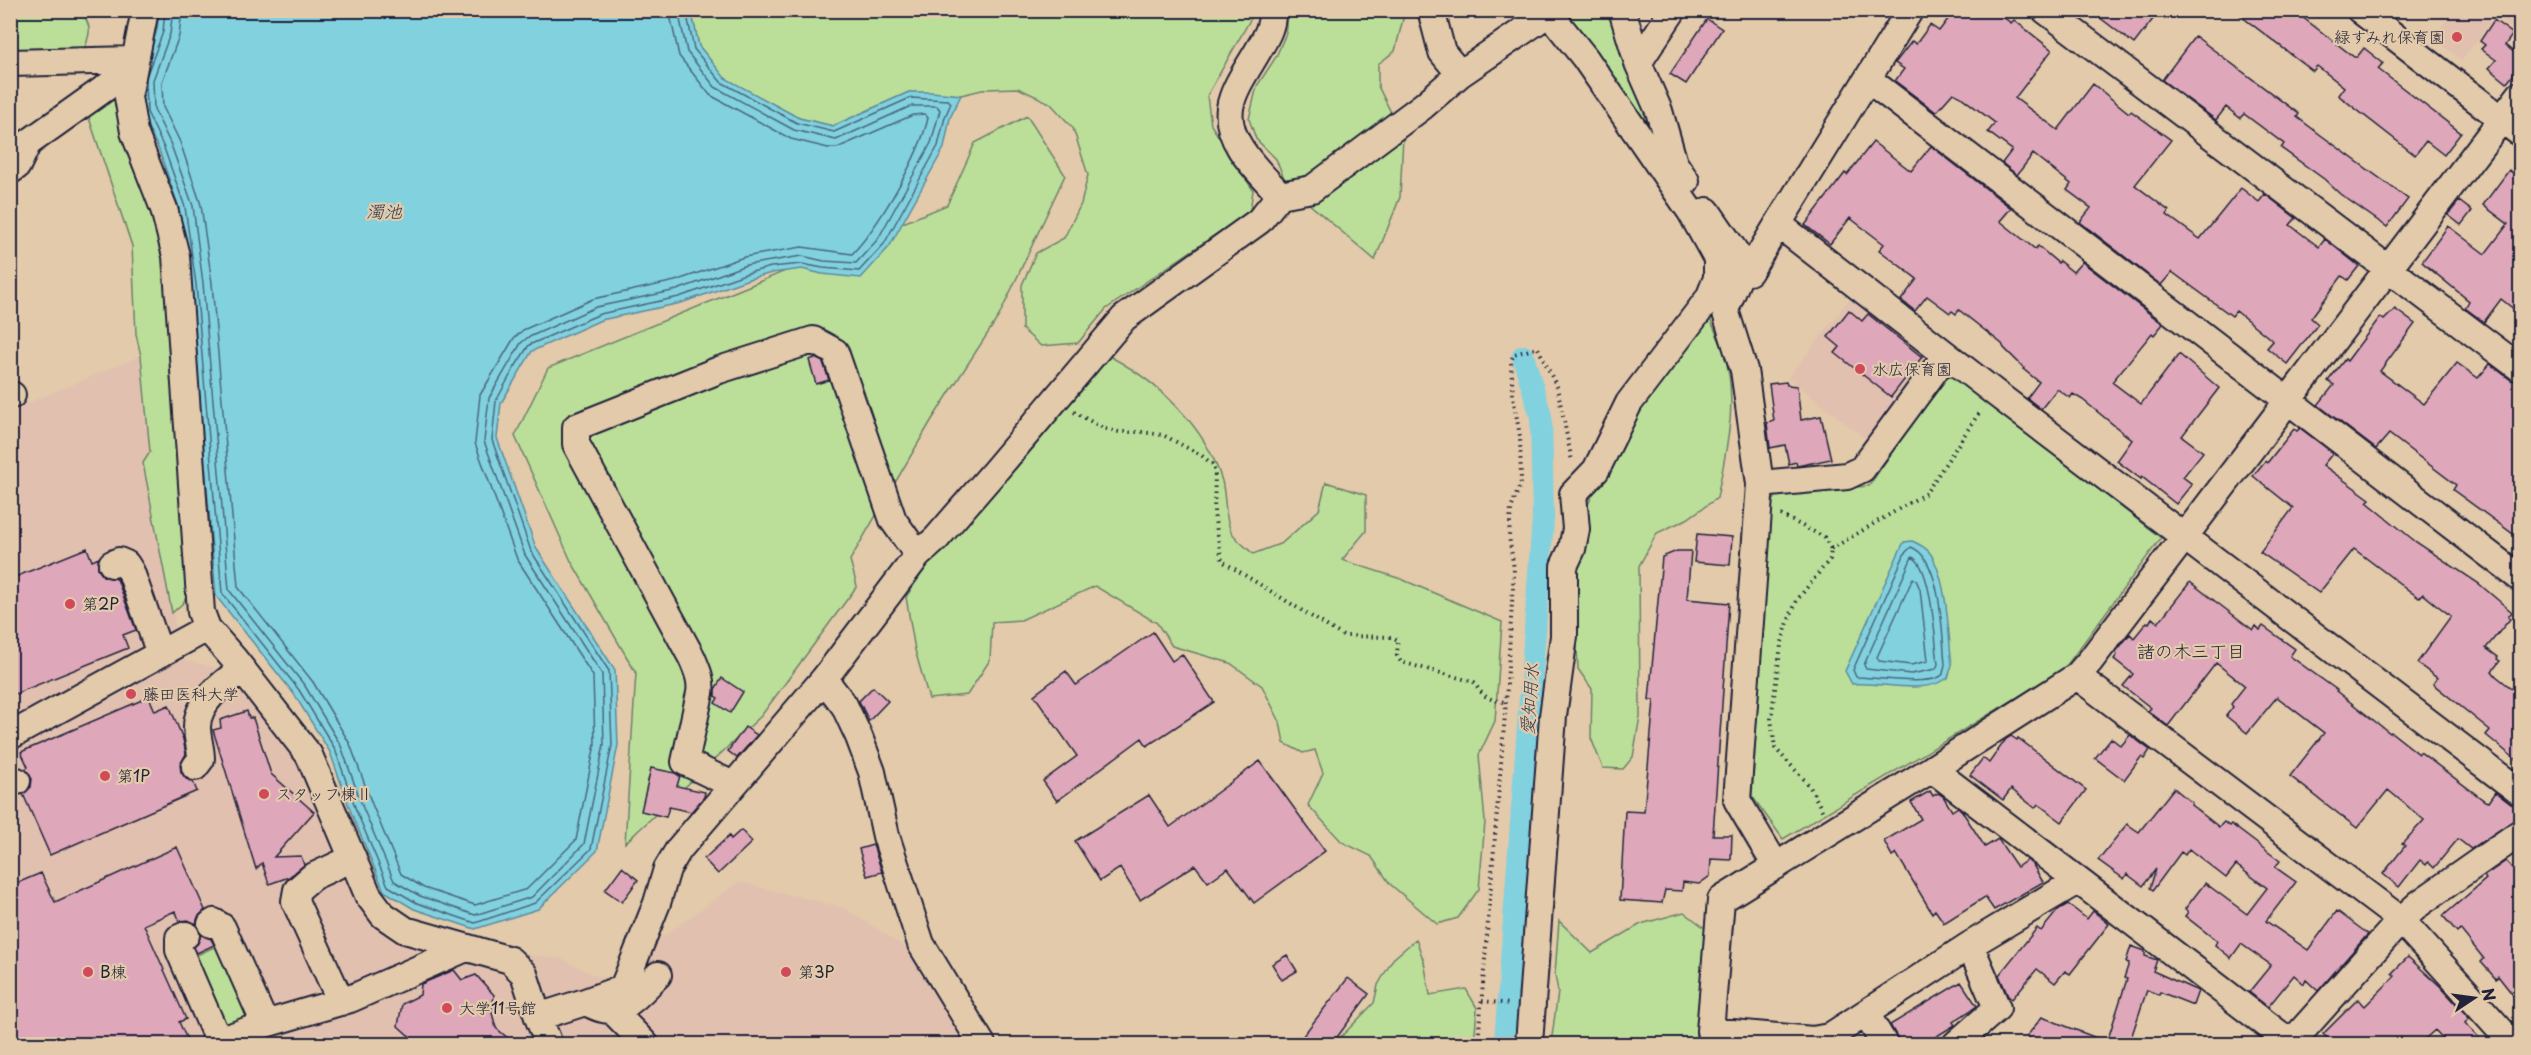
<svg xmlns="http://www.w3.org/2000/svg" width="2531" height="1055" viewBox="0 0 2531 1055" font-family="'Playpen Sans','Klee One',sans-serif">
<style>
.built{fill:#e1c0af}
.green{fill:#bbdf99;stroke:#6e806a;stroke-width:1.5}
.water{fill:#82d1df;stroke:#5c8b9d;stroke-width:1.5}
.lines{fill:none;stroke-linecap:round;stroke-linejoin:round}
.shore{stroke:#48687d;stroke-width:1.5}
.canal{stroke:#82d1df;stroke-width:22}
.building{fill:#dea7ba;stroke:#22223b;stroke-width:1.5}
.minor-casing{stroke:#22223b;stroke-width:30}
.path{stroke:#22223b;stroke-width:4;stroke-dasharray:1.5 4.5;stroke-linecap:butt}
.minor{stroke:#e2caaa;stroke-width:26}
.poi-dot{fill:#d1495b;stroke:#e2caaa;stroke-width:2}
.labels{text-anchor:middle;stroke-width:4.5;stroke-linejoin:round;paint-order:stroke}
.poi-label{font-size:16px;fill:#22223b;stroke:#e2caaa;text-anchor:start}
.water-label{font-size:18px;font-style:italic;fill:#303c54;stroke:#e2caaa}
.neighbourhood-label{font-size:18px;fill:#22223b;stroke:#e2caaa}
</style>
<rect width="100%" height="100%" fill="#e2caaa"/>
<filter id="ink" filterUnits="userSpaceOnUse"><feTurbulence type="fractalNoise" baseFrequency=".0167" numOctaves="2"/><feDisplacementMap in="SourceGraphic" scale="12" xChannelSelector="R" yChannelSelector="G"/><feConvolveMatrix kernelMatrix="1 2 1 2 8 2 1 2 1" color-interpolation-filters="sRGB"/></filter>
<g filter="url(#ink)">
<path class="built" d="M2453 11H2520V35L2495 16 2462 60 2433 38Z
M1854 294 1932 360 1873 444 1788 378Z
M141 356 150 452 143 464 182 659 229 671 303 764 400 940 561 959 596 976 632 985 652 945 739 882 844 908 925 960 978 1044H11V410Z"/>
<path class="green" d="M10 11H82C90 28 92 27 85 48L73 53H11Z
M691 11H1255L1207 96 1211 125 1253 190 1250 211 1106 309 1078 343 1041 346 1022 329V285L1036 253 1064 238 1081 204 1088 175 1073 128 1050 103 1018 88 986 89 961 95 909 92 833 126 799 118 725 79 699 46Z
M1286 11H1405L1395 51 1378 64V86L1403 137 1400 197 1375 260 1287 185 1276 159 1256 139 1249 119 1257 86 1276 57 1286 33Z
M1565 11H1608L1614 20 1658 147Z
M110 94 120 96 160 214 193 584 183 603 172 613 143 463 150 452 141 356 136 334 132 246 87 112Z
M1027 116 1065 175 999 316 931 421 850 560 857 586 761 716 625 843 636 673 571 561 515 436 548 368 947 205 975 143Z
M1708 314C1713 327 1720 340 1724 353 1739 400 1726 451 1717 498L1687 519 1657 533 1639 566 1640 716 1633 757 1623 769 1603 768 1591 738 1592 689 1578 669 1575 599 1585 511 1629 417Z
M1103 353C1154 378 1205 424 1222 481 1226 496 1224 517 1231 531 1235 539 1247 548 1253 554L1282 543 1319 510 1326 482 1366 495V531L1342 560 1401 579 1502 622 1495 721 1479 755 1485 822 1479 889 1458 918 1437 924 1390 884 1371 856 1342 842 1308 805 1323 773 1315 750 1303 753 1284 743 1280 722 1262 686 1230 663 1172 646 1157 623 1095 586 1021 620 992 622 990 660 967 695 929 699 915 650 906 597 958 519Z
M1947 371 2161 538 2064 669 1783 839 1752 796 1770 507 1778 493 1869 486Z
M1684 912 1706 929 1695 1044H1551L1558 992 1555 974 1559 921 1592 953 1641 924Z
M1416 939 1424 962 1430 995 1466 989 1477 1008 1474 1044H1334L1374 1003 1378 985 1393 959Z
M216 946 221 949 248 1017 228 1025 224 1023 196 960 197 955Z"/>
<path class="water" d="M691 10 699 46 725 78 799 118 833 126 909 92H932L961 95 950 118 944 148 889 247 861 278 822 274 802 269 772 273 749 279 681 303 601 320 532 351 501 403 497 438 536 548 615 670 618 745 597 851 538 909 475 929 414 909 384 891 351 812 330 752 294 694 216 596 190 284 179 208 159 150 141 113 140 78 157 30 159 11Z
M1912 541C1921 545 1929 549 1933 558 1948 587 1948 633 1952 665L1948 678C1921 696 1882 681 1852 684L1845 671 1900 550 1904 542Z"/>
<g class="lines">
<path class="shore" d="M173 10 170 34 153 80 154 109 171 145 193 206 203 283 229 590 305 686 341 746 363 808 394 881 420 896 475 915 532 897 584 844 604 744 602 674 525 555 484 441 489 398 521 343 527 338 596 307 677 290 746 265 802 256 824 261 856 263 878 239 931 143 940 110 937 106H911L836 140 794 130 715 87 687 52 678 10
M182 10 179 36 162 82 163 107 180 142 201 205 212 283 238 587 313 682 350 744 372 804 401 874 424 888 475 905 527 889 576 840 595 744 593 676 517 559 475 443 480 395 514 338 523 330 593 299 675 281 744 257 802 247 852 254C879 226 920 155 928 118L925 114 913 115 837 148H828L791 139 710 95 679 56 669 10
M146 77 163 32 165 10
M146 80 147 112 164 148 185 207 196 284 222 593 299 690 335 749 356 810 388 886 417 903 475 923 535 903 591 849 612 745 609 671 531 551 492 440 496 401 513 370 529 345 600 314 679 297 748 273 771 267 802 264 823 268 859 271 884 244 938 146 945 117 951 103 948 100 910 98 834 132 797 123 721 82 694 49 686 10
M1911 547C1942 558 1942 635 1945 664 1945 665 1943 673 1943 674 1934 687 1872 677 1856 677L1853 670 1905 553Z
M1912 557C1932 565 1935 642 1938 664L1936 669 1911 674 1866 669 1864 665Z
M1913 578 1916 580 1920 589 1928 661 1911 665 1879 661 1877 657Z"/>
<path class="canal" d="M1505 1044 1543 519 1541 416 1523 356"/>
</g>
<path class="building" d="M1955 10H1994L2011 23 2014 20 2052 50 2015 98 2058 130 2093 84 2129 113 2131 111 2171 140 2135 185 2169 211 2167 215 2200 239 2241 188 2259 202 2265 194 2296 218 2290 225 2319 247 2325 239 2359 266 2348 280 2342 276 2311 318 2318 324 2287 364 2267 348 2273 341 2236 311 2232 316 2172 272 2161 285 2080 222 2091 208 2067 190 2071 184 2033 154 2017 175 2002 163 2012 150 1988 132 1995 123 1961 97 1953 93 1936 112 1895 81 1904 69 1895 63 1912 41 1916 44 1930 25 1939 31Z
M2090 10H2160L2134 44Z
M2233 10H2293L2354 57H2357L2364 48 2383 63 2378 69 2461 133 2444 155 2426 141 2415 155 2338 95 2344 87 2317 66 2313 71Z
M1707 19 1722 29 1686 84 1670 74Z
M2494 20 2513 34 2505 45 2520 57V66L2507 83 2489 68 2496 60 2481 49 2485 45 2480 41Z
M2195 36 2299 114 2297 117 2318 133 2408 199 2387 227 2340 194 2324 179 2281 148 2284 144 2244 114 2240 118 2226 107 2216 120 2162 80Z
M1873 142 1911 171 1931 146 2011 208 2000 221 2035 249 2038 246 2058 263 2059 261 2073 272 2082 262 2163 324 2154 335 2152 333 2112 382 2141 404 2179 354 2219 388 2182 436 2203 452 2183 477 2192 484 2176 504 2142 477 2141 479 2117 461 2132 440 2083 400 2073 394 2070 398 2057 389 2041 409 2027 398 2039 382 2023 369 2024 368 2004 348 2002 344 1959 310 1956 314 1952 311 1950 313 1927 296 1915 311 1901 300 1917 279 1879 250 1884 244 1850 218 1830 244 1805 225 1845 173 1847 175Z
M2509 170 2520 179V314L2501 299 2484 322 2465 308 2469 301 2422 262 2448 226 2485 254 2508 224 2483 205Z
M2459 201 2472 211 2461 225 2448 215Z
M2395 309 2415 324 2380 371 2424 404 2457 363 2478 378 2490 364 2511 380 2520 383V539L2453 490 2456 485 2389 434 2376 449 2318 405 2334 385 2328 381 2345 359 2347 361 2380 317 2384 320Z
M1849 310 1862 321 1868 314 1922 357 1891 397 1835 353 1840 347 1828 337Z
M815 358 823 362 829 380 816 384 809 360Z
M1786 382 1787 385 1797 386 1801 420 1821 416 1831 459 1797 466 1796 462 1789 464 1785 445 1770 448 1767 423 1774 421 1769 384Z
M2300 428 2333 453 2323 465 2370 499 2367 502 2416 542 2478 583 2512 612 2508 617 2510 619 2486 648 2498 657 2497 659 2500 661 2492 671 2496 676 2520 695V763L2486 735 2490 730 2433 684 2437 678 2417 663 2451 616 2438 606 2423 594 2419 598 2354 549 2319 593 2260 552 2293 508 2253 476 2265 461 2267 463 2294 429 2297 431Z
M1697 534 1732 537 1730 565 1694 562Z
M87 548 92 561 99 558 98 569 103 576 117 579 136 630 123 635 128 648 10 696V579Z
M1677 551H1691L1687 599 1729 603 1713 835H1732L1731 860 1711 859 1710 876 1699 884 1683 882 1682 891 1665 890 1662 903 1620 900 1625 811 1644 812 1654 700H1649L1662 557Z
M2190 582 2253 630 2256 626 2260 630 2263 626 2295 649 2290 656 2337 690 2336 691 2390 733 2391 732 2419 754 2420 752 2485 801 2488 802 2495 792 2511 804 2520 807V811L2514 820 2471 849 2458 839 2434 868 2428 862 2426 865 2420 860 2399 887 2383 874 2405 846 2402 844 2424 820 2388 790 2357 828 2290 776 2324 733 2277 697 2247 733 2226 716 2233 707 2231 704 2245 686 2216 663 2168 726 2148 711 2151 708 2123 686 2133 674 2114 659 2117 655 2115 653 2130 634 2134 638 2147 622 2149 623 2152 618 2158 623Z
M1153 632 1172 661 1182 654 1214 702 1147 746 1142 738 1057 801 1043 781 1077 756 1034 695 1066 671 1076 685Z
M722 678 743 692 730 713 715 703 718 698 715 696V689Z
M873 687 888 701 869 721 859 701Z
M149 697 155 711 169 705 183 739 186 754 180 765 181 772 186 779 193 782 197 791 50 855 23 794 31 787 32 779 25 769 28 767 21 752Z
M247 711 249 718H253L271 774 314 812 274 857 301 856 304 865 289 877 269 884 262 863 256 869 213 730 221 728 220 720Z
M745 727 757 735 737 758 728 751Z
M2130 735 2150 750 2144 759 2141 757 2124 780 2095 758 2111 738 2121 746Z
M2011 736 2017 740 2018 738 2086 790 2062 822 2038 804 2035 808 2011 789 2003 800 1970 775 1983 758 1989 763 2006 739Z
M1260 761 1325 851 1254 903 1228 868 1208 882 1195 865 1140 900 1120 868 1100 881 1075 841 1149 795 1170 827Z
M651 768 675 773 680 776 677 786 705 792 704 797 691 812 669 807 666 817 641 811Z
M2174 788 2192 803 2191 805 2219 827 2224 822 2229 826 2231 824 2280 861 2275 867 2296 882 2266 921 2308 950 2337 911 2368 934 2318 991 2306 980 2304 984 2294 975 2268 1007 2249 992 2271 965 2241 944 2231 958 2215 945 2217 941 2185 916 2188 912 2185 909 2205 883 2247 914 2267 888 2236 865 2226 878 2189 849 2185 855 2181 852 2153 890 2150 888 2156 869 2143 886 2127 874 2124 879 2098 860 2127 824 2139 832Z
M1930 791 1933 796 1938 793 1943 796 1952 811 1958 807 1962 811 1985 847 1998 839 2017 867 2027 860 2033 865 2043 882 1994 910 1985 897 1944 923 1935 910 1932 913 1896 853 1892 856 1884 841 1921 819 1911 802Z
M741 830 752 842 718 874 704 859 729 836 731 839Z
M873 845 882 872 867 876 859 849Z
M177 847 205 910 198 917 196 924 188 920 180 921 175 911 144 925 186 1019 179 1022 189 1044H10V886L41 873 55 902Z
M2506 861 2512 868 2520 861V1004L2498 976 2496 979 2481 962 2484 959 2460 929 2457 932 2443 916 2486 879 2484 876Z
M622 867 638 880 622 902 605 890Z
M2068 904 2087 919 2093 911 2109 924 2070 974 2065 971 2055 983 2037 969 2012 999 2008 996 1999 975 2037 928 2041 931 2058 910Z
M201 934 211 939 214 945 197 953 194 947 198 943Z
M2131 946 2145 951V956L2157 960 2153 971 2198 991 2193 1005 2160 992 2159 995 2147 990 2129 1044H2038L2027 1036 2042 1017 2107 1042 2127 979 2124 978 2129 963 2126 962Z
M1287 955 1297 971 1282 980 1272 964Z
M2408 957 2440 986 2469 1018 2465 1023 2485 1044H2448L2435 1030 2419 1044H2333L2323 1034 2358 999 2365 1006 2395 976 2392 973Z
M454 970 462 980 476 975 494 995 492 1013 496 1028 515 1044H418L398 1026 402 1004 420 995 421 984Z
M1348 978 1369 994 1332 1044H1311L1302 1037Z
M1961 982 1977 1006 1953 1022 1955 1025 1924 1044H1901L1890 1025Z"/>
<g class="lines">
<defs>
<path id="minor" d="M145 10 128 97 134 132 164 209 176 256 201 612 207 628 234 659 309 755 368 895 383 915 405 930 510 960 524 974 538 1017
M1272 10C1273 26 1266 37 1259 49 1249 67 1233 88 1230 108 1225 143 1260 172 1280 195
M1431 10 1442 52 1460 74
M1622 10 1638 63 1659 111 1674 163 1686 181
M1910 10 1778 224 1994 392 2520 792
M2045 10 2520 368
M2360 10 2520 133
M10 63 134 60
M1638 63 1673 10
M1869 80 2520 578
M10 171 17 166 28 143 132 69
M1707 211 1749 272 1778 224
M1744 264 1725 310 1744 370 1760 484
M10 395H12
M112 564 119 561 126 564 131 572 160 654
M2077 676 2401 920 2513 1044
M824 679 844 705 859 737 872 772 886 836 921 944 982 1044
M10 736 207 628
M195 767 201 759C201 748 197 738 197 727 197 702 224 682 242 669
M1932 769 1721 900 1710 1031 1813 1040 1829 1037 1970 945 2077 881
M10 782 17 781
M733 785 685 762 700 693C702 680 697 670 692 658L576 444V427L719 370 813 340 835 352 893 520 918 555
M1776 866 1737 800 1760 484 1847 476 1862 469 1946 355
M211 924 214 922 222 927 265 1024
M186 935 179 938V950L214 1031 225 1039 265 1024 350 999 466 948
M341 1002 295 901 297 890 312 877 353 858
M585 1002 623 988 657 903 667 869 679 849 824 679 918 555 936 539 995 471 1124 318 1259 221 1280 195 1312 189 1423 106 1460 74 1549 13 1585 58 1691 212 1717 259V278L1709 298 1629 403 1596 470 1573 494 1576 529 1572 549 1564 566V636L1553 716 1529 1044
M611 1009 645 1044
M1866 1013 1884 1044
M2291 1043 1932 769 2077 676 2090 661 2520 95
M549 1044 538 1017 585 1002C591 1004 597 1008 603 1009 624 1015 644 988 658 975
M1956 1044 1997 1008 1970 945
M2290 1044 2401 920 2420 903 2520 833"/>
</defs>
<use href="#minor" class="minor-casing"/>
<path class="path" d="M1074 412 1103 428 1119 432H1142L1163 435 1201 455 1212 464 1215 472 1214 514 1222 561 1343 636 1392 637 1398 640 1397 656 1401 662 1474 682C1483 697 1488 700 1506 702
M1781 515 1824 537 1831 549 1830 559 1797 600 1789 619 1781 645 1771 719 1775 748 1809 785 1823 812
M1831 549 1926 493 1981 410
M1482 1001 1511 1004
M1478 1044 1506 702 1514 569 1509 536 1511 509 1521 482 1520 436 1513 397 1511 361 1514 354 1538 348 1557 387 1572 461"/>
<use href="#minor" class="minor"/>
</g>
</g>
<g class="poi-dot">
<circle cx="2457" cy="37" r="6"/>
<circle cx="1860" cy="369" r="6"/>
<circle cx="70" cy="604" r="6"/>
<circle cx="131" cy="694" r="6"/>
<circle cx="105" cy="776" r="6"/>
<circle cx="264" cy="794" r="6"/>
<circle cx="88" cy="972" r="6"/>
<circle cx="786" cy="972" r="6"/>
<circle cx="447" cy="1008" r="6"/>
</g>
<g class="labels">
<g class="poi-label">
<text x="2445" y="43" text-anchor="end">緑すみれ保育園</text>
<text x="1872" y="375">水広保育園</text>
<text x="82" y="610">第2P</text>
<text x="143" y="700">藤田医科大学</text>
<text x="117" y="782">第1P</text>
<text x="276" y="800">スタッフ棟Ⅱ</text>
<text x="100" y="978">B棟</text>
<text x="798" y="978">第3P</text>
<text x="459" y="1014">大学11号館</text>
</g>
<g class="water-label">
<text x="384" y="218">濁池</text>
<text transform="translate(1530 699) rotate(-86)" y="6">愛知用水</text>
</g>
<g class="neighbourhood-label">
<text x="2191" y="658">諸の木三丁目</text>
</g>
</g>
<rect width="2531" height="1055" fill="none" stroke="#e2caaa" stroke-width="36"/>
<rect x="18" y="18" width="2495" height="1019" fill="none" stroke="#22223b" stroke-width="2" filter="url(#ink)"/>
<g transform="translate(2474 998) rotate(77)" stroke="#e2caaa" stroke-width="4.5" paint-order="stroke">
<path d="M0-4.5L10 22L0 15L-10 22Z" fill="#22223b"/>
<text y="-9" font-size="16" font-weight="bold" text-anchor="middle" fill="#22223b">N</text>
</g>
</svg>
